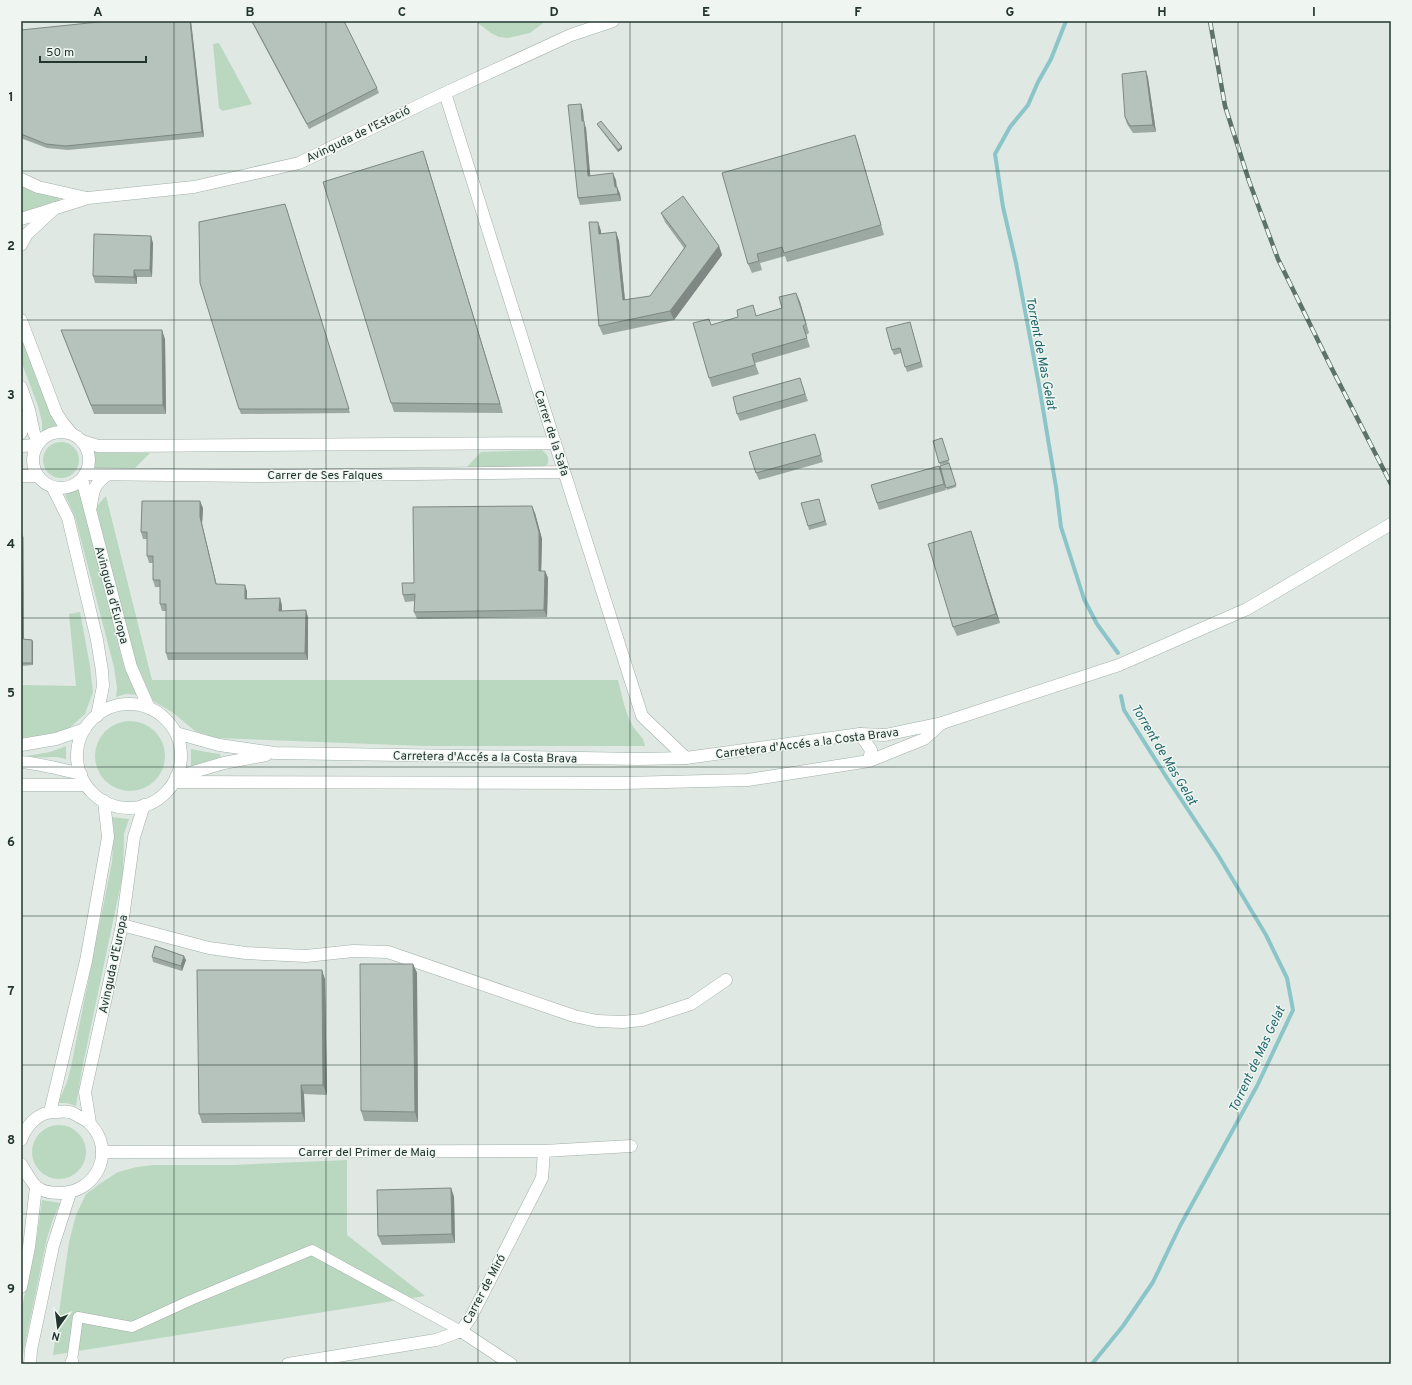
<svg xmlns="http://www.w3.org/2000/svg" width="1412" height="1385" viewBox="0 0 1412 1385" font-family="Overpass,sans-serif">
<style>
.green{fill:#bad8bf}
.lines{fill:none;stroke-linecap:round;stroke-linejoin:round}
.stream{stroke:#8cc5c8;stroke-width:4}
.pedestrian-casing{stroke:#a3afa9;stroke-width:11}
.minor-casing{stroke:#a3afa9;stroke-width:13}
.tertiary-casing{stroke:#a3afa9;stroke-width:13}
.secondary-casing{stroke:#a0b3aa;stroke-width:13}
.pedestrian{stroke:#fff;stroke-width:10}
.minor{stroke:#fff;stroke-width:12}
.tertiary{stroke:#fff;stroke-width:12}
.secondary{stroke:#fff;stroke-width:12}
.rail-casing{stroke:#5c726a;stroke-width:4.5}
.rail{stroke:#eff6f2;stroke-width:3;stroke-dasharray:9;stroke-linecap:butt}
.wall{fill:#9ca8a2}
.shaded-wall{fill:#7f8884}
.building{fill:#b5c3bc;stroke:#7f8884}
.grid{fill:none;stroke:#22362f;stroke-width:1;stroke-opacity:0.55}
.labels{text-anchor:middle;stroke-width:3;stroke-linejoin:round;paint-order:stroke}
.street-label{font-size:12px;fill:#22362f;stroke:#eff6f2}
.water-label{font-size:13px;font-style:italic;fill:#23676b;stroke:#eff6f2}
.neatline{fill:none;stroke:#22362f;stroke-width:1.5}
.grid-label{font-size:13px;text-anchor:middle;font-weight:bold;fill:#22362f}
</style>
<rect width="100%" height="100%" fill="#dfe8e3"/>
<path class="green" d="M475 21H546L530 33 508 38 499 37 491 33Z
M219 43 252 104 223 111 219 108 213 44Z
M21 186 60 198 59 201 43 205 21 214Z
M21 332 60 428 42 433V422L38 406 21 361Z
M43 460a18 18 0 1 1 36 0a18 18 0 1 1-36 0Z
M542 450C548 455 550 458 547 465L542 468H466L481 452Z
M91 451 99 453H150L133 470H91L92 461 89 452Z
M79 490 124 667 139 695 126 694 116 697 117 688 114 667 75 517 65 495Z
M106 496 152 680H618C622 695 625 714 634 728 639 735 643 736 645 746H425L216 738 195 731 172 712 150 699 134 662 96 507Z
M80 612 90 666 93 692 85 714 64 733 21 738V685L76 686 69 614Z
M95 756a35 35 0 1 1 70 0a35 35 0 1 1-70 0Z
M66 746V759L56 757 21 758V757L50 752Z
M191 749 206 752 220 754 221 757 191 766Z
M112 817 129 819 124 834 123 874 82 1069 76 1106 67 1103H58L67 1082 71 1067 112 862 114 830Z
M32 1152a27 27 0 1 1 54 0a27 27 0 1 1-54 0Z
M347 1160V1235L425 1296 53 1355 69 1242 76 1215 86 1194 101 1183 118 1172 137 1167 154 1165H234Z
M42 1200 60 1203 53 1219 47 1238 21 1364V1312L37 1236Z"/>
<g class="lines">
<path class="stream" d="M1066 21 1051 59 1038 82 1028 105 1010 127 995 154 1003 207 1016 263 1039 385 1056 487 1061 527 1084 599 1097 624 1118 653
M1092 1364 1123 1326 1153 1282 1180 1226 1257 1086 1293 1010 1287 978 1266 935 1218 855 1167 778 1124 710 1121 696"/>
<defs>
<path id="pedestrian" d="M72 1361 78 1317 132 1327 191 1300 312 1250 461 1331"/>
<path id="minor" d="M445 93 555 443 642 716 686 758
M21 179 38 187 87 198
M21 219 88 198 194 187 299 163 445 93 571 35 613 21
M82 441 98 446H121L555 443
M21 446 37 445
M85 474 262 476 564 472
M21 476H38
M860 734 871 750 869 761
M174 782 623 783 748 780 869 761 924 739 942 723
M21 785H86
M122 925 209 948 246 953 306 956 353 951 388 952 574 1016 597 1021 623 1022 642 1020 691 1004 726 980
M102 1152 544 1151 631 1146
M461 1331 511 1364
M71 1364 72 1361
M288 1364 436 1340 461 1331 471 1317 542 1178 544 1151"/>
<path id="tertiary" d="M21 245 27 234 55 208
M21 320 56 412 62 422 72 434
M21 387 29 410 34 433 38 442
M33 460a28 28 0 1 1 56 0a28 28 0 1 1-56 0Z
M21 433 29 411
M82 479 131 667 149 708
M53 488 68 518 97 640 102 671 103 686 97 716
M91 506C93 491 94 484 107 475
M50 1112 86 961 108 837 104 801
M90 1123 85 1092 122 925 134 837 144 805
M21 1140C26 1126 38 1112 54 1112 59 1112 64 1111 69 1112 73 1112 77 1116 80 1117 83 1119 88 1121 90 1124 117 1151 96 1193 60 1193 52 1193 43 1192 37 1187 31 1183 25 1170 21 1164
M21 1287 29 1247 36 1187
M30 1364 31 1350 53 1246 70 1193"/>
<path id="secondary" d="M77 756a52 52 0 1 1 104 0a52 52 0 1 1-104 0Z
M176 733 219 745 275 753 639 759 686 758 860 734 885 735 942 723 1119 665 1247 609 1391 524
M21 745 56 739 85 729
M21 762C41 764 61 769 81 774
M176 777 224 763 266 755"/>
</defs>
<use href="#pedestrian" class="pedestrian-casing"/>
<use href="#minor" class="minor-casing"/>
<use href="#tertiary" class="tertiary-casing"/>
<use href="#secondary" class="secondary-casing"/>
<use href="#pedestrian" class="pedestrian"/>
<use href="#minor" class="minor"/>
<use href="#tertiary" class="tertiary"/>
<use href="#secondary" class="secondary"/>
<defs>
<path id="rail" d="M1210 21 1225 106 1249 181 1278 259 1330 365 1391 484"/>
</defs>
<use href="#rail" class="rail-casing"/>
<use href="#rail" class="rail"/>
</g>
<path class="wall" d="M191 21 204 137 68 150 47 148 23 139 21 137V30Z
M251 21H344L377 88 379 93 309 129Z
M1146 71 1148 78 1156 132 1133 133 1127 124 1125 117Z
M581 104 583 111 584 123 586 128 590 176 616 180 617 187 620 194 621 201 580 205 578 198Z
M597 124 622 149 618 152 598 126Z
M858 144 884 235 787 262 785 256 760 263 762 270 752 273 748 264 722 173Z
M426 160 503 413 394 412 391 403Z
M287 209 350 413 241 414 239 409Z
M661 213 719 246 722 255 674 320 603 335 599 326 598 222 601 231V234L616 232 619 241 625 300 650 296 684 248 665 222Z
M153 243 152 277H137V284L95 283 93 276Z
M796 293 800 302 809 333 806 335 810 347 755 363 759 374 712 387 709 378 711 325 757 316 782 308Z
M910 322 923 367 907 372 901 353 894 355 892 350Z
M61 330 165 339 166 414H94Z
M800 378 808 401 740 421 737 414Z
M942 438 949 463 940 465 933 441Z
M817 441 823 462 759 480 756 473Z
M949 463 956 487 947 490 940 466Z
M939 466 942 473 946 490 879 510 871 485Z
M820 503 827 525 809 530 808 526Z
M203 508 202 524 216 584 247 591V599L282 605V611L308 617V660H168L166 653V611H162L160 604V587H155L153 580V563H149L147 556V539H143L141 532Z
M535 513 542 539 541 571H545L548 578 547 617 417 619 414 612 415 601 405 602 403 595 414 583Z
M971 531 1000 623 957 636 953 627Z
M21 534 23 540 24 639 32 640 33 642V665L21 666Z
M152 957 186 960 182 971 153 962Z
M413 964 417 973 418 1122 364 1121 361 1111Z
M325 979 327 1095 304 1094 305 1122 202 1123 199 1114Z
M451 1188 454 1197 455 1243 382 1245 378 1236Z"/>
<path class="shaded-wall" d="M190 21H191L204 137 202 132Z
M1146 71 1148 78 1156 132 1153 125Z
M581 104 583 111 584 123 586 128 591 183 588 176Z
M855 135 858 144 884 235 881 225Z
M622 147V149L618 152V150Z
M423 151 426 160 503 413 500 404Z
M613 173 616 180 617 194 615 187Z
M617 187 620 194 621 201 618 194Z
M598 222 601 231 602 243 599 234Z
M616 232 619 241 626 310 623 300Z
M151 236 153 243 152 277 150 270Z
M719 246 722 255 674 320 670 311Z
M134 270 137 277V284L134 277Z
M796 293 800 302 809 333 806 324Z
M162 330 165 339 166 414 163 405Z
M939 466 942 473 946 490 944 484Z
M200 501 203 508 202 524 218 590 216 584 200 517Z
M532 506 535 513 542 539 541 578 539 571Z
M971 531 974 540 1000 623 996 614Z
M23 537V540L24 641 23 639Z
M545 571 548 578 547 617 544 610Z
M245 585 247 591V606L245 599Z
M280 598 282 605V618L279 611Z
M306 610 308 617V660L305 653Z
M32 640 33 642V665L32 663Z
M184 956 186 960 182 971 181 966Z
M413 964 417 973 418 1122 415 1112Z
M322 970 325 979 327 1095 323 1085Z
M301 1085 304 1094 305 1122 302 1113Z
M451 1188 454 1197 455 1243 452 1234Z"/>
<path class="building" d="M108 21H190L202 132 66 146 46 144 21 134V30Z
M252 21H344L377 88 307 124Z
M1146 71 1153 125 1130 126 1125 117 1122 74Z
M581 104 582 121H584L588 176 613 173 615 187H617L618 194 578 198 568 105Z
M601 121 622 147 618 150 597 124Z
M855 135 881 225 784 253 782 247 757 254 759 261 748 264 722 173Z
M423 151 500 404 391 403 323 182Z
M683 196 719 246 670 311 599 326 589 222H598L599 234 616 232 623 300 650 296 686 246 661 213Z
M285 204 349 409H239L200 283 199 222Z
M94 234 151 236 150 270H134V277L93 276Z
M796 293 806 324 803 326 807 338 752 354 755 365 709 378 693 323 709 319 711 325 738 317 737 310 753 305 756 316 782 308 779 297Z
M910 322 921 362 905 367 900 348 892 350 886 328Z
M61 330H162L163 405H91Z
M800 378 805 394 737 414 733 397Z
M815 434 821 455 756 473 749 452Z
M942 438 949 460 939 463 933 441Z
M949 463 956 485 946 488 940 466Z
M939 466 944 484 877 503 871 485Z
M819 499 825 521 808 526 801 503Z
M142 501H200V517L216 584 245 585V599L280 598 279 611 306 610 305 653H166V604H160V580H153V556H147V532H141Z
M532 506 539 532V571H545L544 610 414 612 415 594 403 595 402 583H414L413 507Z
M971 531 996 614 953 627 928 544Z
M21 534 23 537V639L32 640V663H21Z
M155 946 184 956 181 966 152 957Z
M360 964H413L415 1112 361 1111Z
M197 970H322L323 1085H301L302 1113 199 1114Z
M451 1188 452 1234 378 1236 377 1190Z"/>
<path class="grid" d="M174 21V1364M326 21V1364M478 21V1364M630 21V1364M782 21V1364M934 21V1364M1086 21V1364M1238 21V1364M21 171H1391M21 320H1391M21 469H1391M21 618H1391M21 767H1391M21 916H1391M21 1065H1391M21 1214H1391"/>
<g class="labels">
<g class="street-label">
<text transform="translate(358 134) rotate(-26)" y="4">Avinguda de l'Estació</text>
<text transform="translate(552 433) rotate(72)" y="4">Carrer de la Safa</text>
<text x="325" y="479">Carrer de Ses Falques</text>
<text transform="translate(112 595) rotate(75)" y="4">Avinguda d'Europa</text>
<text transform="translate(807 743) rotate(-7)" y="4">Carretera d'Accés a la Costa Brava</text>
<text transform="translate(485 757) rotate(1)" y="4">Carretera d'Accés a la Costa Brava</text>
<text transform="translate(113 964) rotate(-78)" y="4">Avinguda d'Europa</text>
<text x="367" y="1156">Carrer del Primer de Maig</text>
<text transform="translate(484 1289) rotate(-62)" y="4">Carrer de Miró</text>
</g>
<g class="water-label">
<text transform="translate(1042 353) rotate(79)" y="5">Torrent de Mas Gelat</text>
<text transform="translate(1165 754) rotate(59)" y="5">Torrent de Mas Gelat</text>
<text transform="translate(1256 1059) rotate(-65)" y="5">Torrent de Mas Gelat</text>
</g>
</g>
<rect width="1412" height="1385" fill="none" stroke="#eff6f2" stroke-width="44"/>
<g transform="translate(58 1327) rotate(194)" stroke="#eff6f2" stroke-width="3" paint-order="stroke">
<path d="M0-3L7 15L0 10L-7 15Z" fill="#22362f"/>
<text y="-6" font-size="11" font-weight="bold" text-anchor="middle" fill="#22362f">N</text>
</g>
<path d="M40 56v6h106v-6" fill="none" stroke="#22362f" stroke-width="2"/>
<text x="46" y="56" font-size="12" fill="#22362f" stroke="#eff6f2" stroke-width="3" paint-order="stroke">50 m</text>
<rect x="22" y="22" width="1368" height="1341" class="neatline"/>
<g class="grid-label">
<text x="98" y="16">A</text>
<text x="250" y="16">B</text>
<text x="402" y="16">C</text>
<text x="554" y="16">D</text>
<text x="706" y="16">E</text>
<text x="858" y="16">F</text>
<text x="1010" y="16">G</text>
<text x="1162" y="16">H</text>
<text x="1314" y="16">I</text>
<text x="11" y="101">1</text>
<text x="11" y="250">2</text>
<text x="11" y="399">3</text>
<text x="11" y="548">4</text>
<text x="11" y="697">5</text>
<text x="11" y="846">6</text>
<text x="11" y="995">7</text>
<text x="11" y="1144">8</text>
<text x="11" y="1293">9</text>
</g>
</svg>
